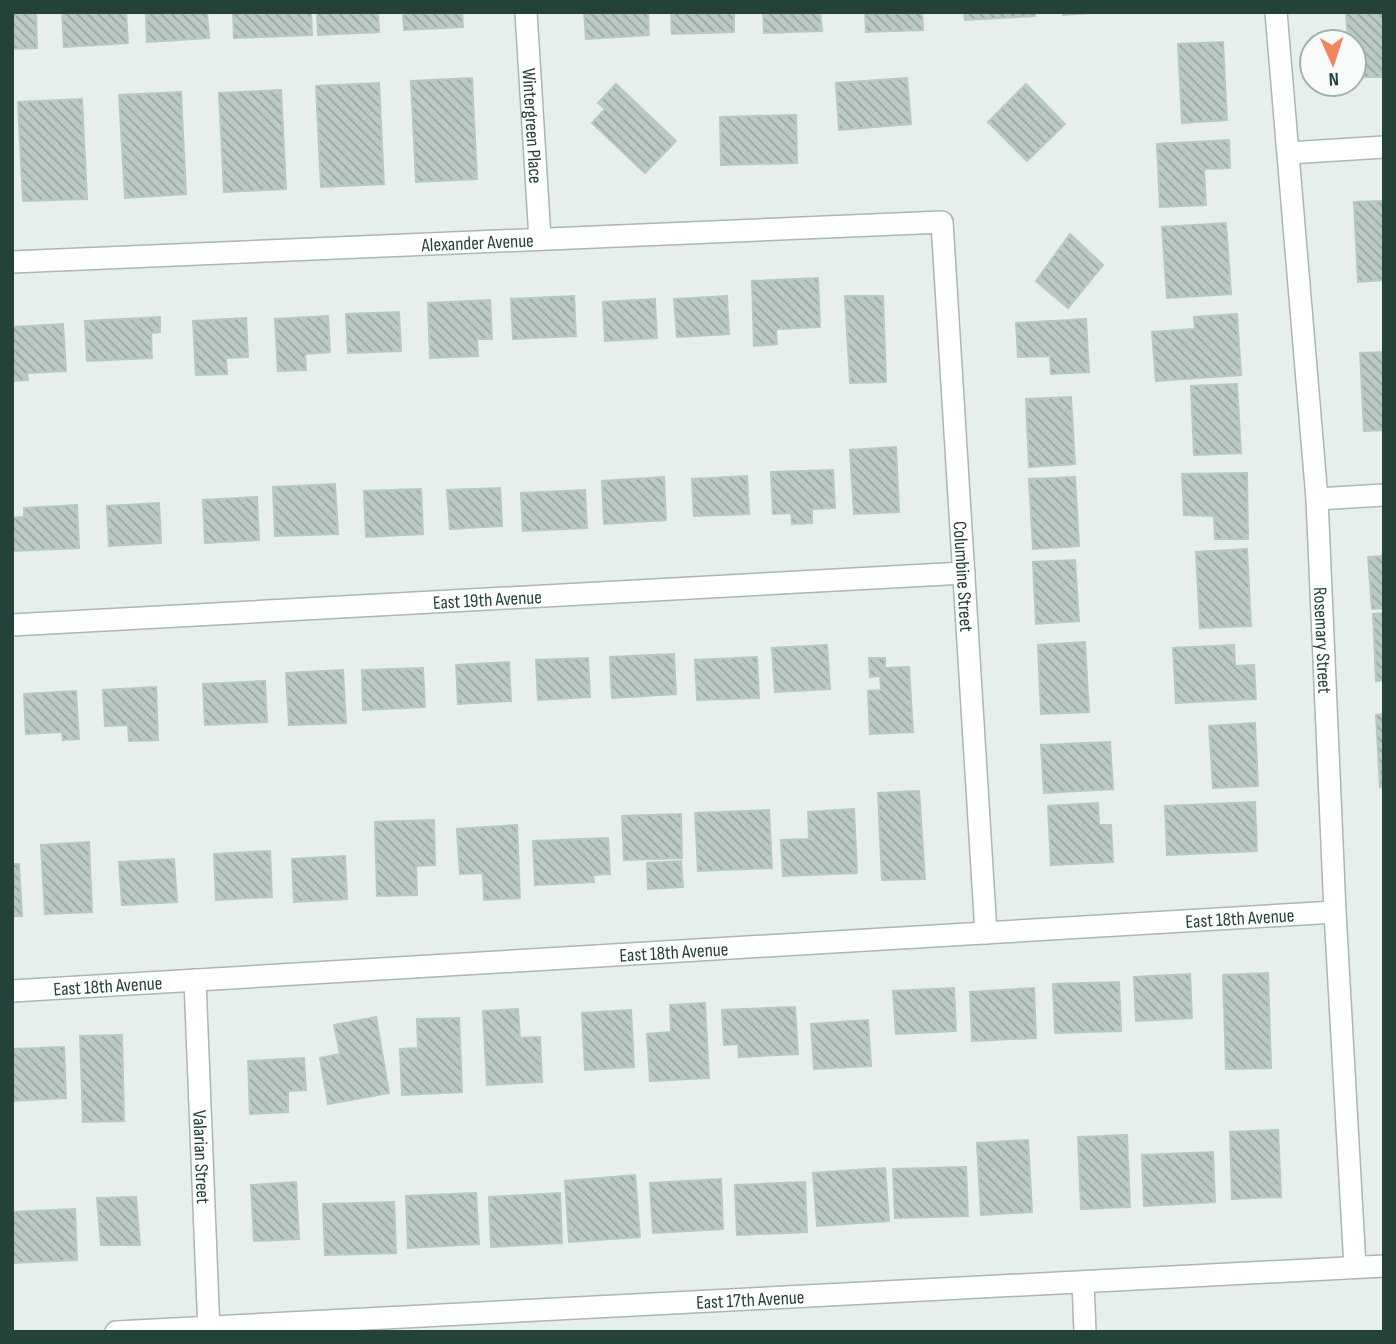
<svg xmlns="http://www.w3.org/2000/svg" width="1396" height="1344" viewBox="0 0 1396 1344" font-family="'Sofia Sans Condensed',sans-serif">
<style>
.building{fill:url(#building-back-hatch);stroke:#b8c9c2;stroke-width:2}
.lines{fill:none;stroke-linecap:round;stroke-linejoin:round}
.minor-casing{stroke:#a8b8b2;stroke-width:24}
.minor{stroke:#fff;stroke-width:21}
.labels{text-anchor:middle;stroke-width:6;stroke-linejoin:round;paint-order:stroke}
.street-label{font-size:19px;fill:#24423a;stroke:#f7fbf9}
</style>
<defs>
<pattern id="building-back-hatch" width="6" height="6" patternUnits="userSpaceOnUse" patternTransform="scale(1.75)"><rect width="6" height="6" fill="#bbcac4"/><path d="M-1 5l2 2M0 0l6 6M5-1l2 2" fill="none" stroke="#98a6a0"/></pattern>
</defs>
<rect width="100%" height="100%" fill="#e6efeb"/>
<path class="building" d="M12 12H36L37 48 12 49Z
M62 12H126L128 43 64 47Z
M146 12H207L209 38 147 42Z
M233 12H311L312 35 234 38Z
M317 12H378L379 32 318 35Z
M403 12H462L463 27 404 30Z
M584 12H648L649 35 586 39Z
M671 12H734V32L672 34Z
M763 12H820L822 31 764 33Z
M865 12H922L923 30 866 32Z
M964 12H1035V16L965 20Z
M1063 12H1105L1063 15Z
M1346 12H1384V77H1354V42H1348Z
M1223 42 1227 120 1182 123 1178 44Z
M472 78 477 179 416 182 411 81Z
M907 78 911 124 839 130 836 83Z
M379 83 384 184 321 187 316 86Z
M616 84 676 141 645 173 592 123 605 109 598 103Z
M1026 84 1065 124 1027 161 988 122Z
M281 90 286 189 224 192 219 93Z
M181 92 186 194 125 198 119 95Z
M82 99 87 199 23 201 18 102Z
M796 115 797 163 721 165 720 117Z
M1229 140 1230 168 1204 169 1206 205 1160 207 1157 144Z
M1384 201V280L1358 282 1354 202Z
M1226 223 1231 294 1167 298 1162 227Z
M1070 234 1103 265 1068 308 1036 281Z
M818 278 820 327 776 329 777 344 754 346 752 281Z
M574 296 576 336 513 339 511 299Z
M727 296 729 334 677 337 674 299Z
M845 296H883L886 382 850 383Z
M655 299 657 338 605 341 603 302Z
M490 300 492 339H477L478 356 430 358 428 303Z
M399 312 401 351 348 353 346 314Z
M1237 314 1241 375 1156 381 1152 332 1195 329 1194 317Z
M328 316 330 352 305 354 306 370 278 371 275 319Z
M160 317V332L151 333 152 358 87 361 85 321Z
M246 318 248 357 226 358 227 374 196 375 193 321Z
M1086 319 1089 372 1051 374 1050 356 1018 357 1016 323Z
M63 324 66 371 27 373 28 380 12 381V327Z
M1384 352V430L1364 431 1360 353Z
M1237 384 1241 453 1194 455 1191 386Z
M1071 397 1075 464 1029 467 1026 399Z
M896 447 899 512 854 514 850 450Z
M833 470 835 508 812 509V523L792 524 791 513 773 514 771 472Z
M1247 473 1248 539H1215L1214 516 1184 515 1182 474Z
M747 476 749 514 694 516 692 479Z
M664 477 666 520 604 524 602 481Z
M1075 477 1079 546 1033 549 1029 479Z
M335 484 338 534 275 536 273 487Z
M500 488 502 526 450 529 447 490Z
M421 489 423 534 366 537 364 491Z
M585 490 587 528 523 531 521 493Z
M257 497 259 540 205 543 203 500Z
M159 503 161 543 109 546 107 506Z
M77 505 79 548 12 551V518L24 517V508Z
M1247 549 1251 626 1200 628 1196 552Z
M1384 556V608L1372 609 1368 557Z
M1075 560 1079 621 1036 624 1033 562Z
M1384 613V680L1376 681 1373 614Z
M1085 642 1089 712 1041 714 1038 645Z
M827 645 830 689 775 692 772 648Z
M1234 645 1235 666 1254 665 1256 699 1176 703 1173 648Z
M674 654 676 694 612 698 610 657Z
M757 657 759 698 697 700 695 660Z
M588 658 590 697 538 700 536 660Z
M869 658H885V668L909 667 913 732 870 734 868 691 881 690 880 676 870 677Z
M509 662 511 701 458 704 456 665Z
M423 668 425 707 363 710 362 670Z
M343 670 346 723 289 725 286 673Z
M265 681 267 722 205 725 203 684Z
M156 687 158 740 129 741 128 725 105 726 103 690Z
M76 691 79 739 63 740 62 732 26 734 24 694Z
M1384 714V786L1380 787 1376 715Z
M1255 723 1258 786 1213 788 1209 726Z
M1110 742 1113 789 1044 793 1041 745Z
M919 791 925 879 882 880 878 793Z
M1255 802 1257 851 1167 855 1165 806Z
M1098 803 1099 825H1111L1113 862 1051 865 1048 806Z
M854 809 857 873 783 876 781 840 809 839 808 812Z
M769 810 772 868 698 871 695 813Z
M681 814 682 858 624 860 622 816Z
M434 820 435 865 416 866 417 895 377 896 375 822Z
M517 825 520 898 484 900 483 873 460 874 457 829Z
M608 838 610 874 593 875 594 882 535 885 533 841Z
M89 842 92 912 45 914 41 845Z
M270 851 272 897 216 900 214 854Z
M345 856 347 899 294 902 292 859Z
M174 859 177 902 122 905 119 862Z
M681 861 683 887 648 889 647 863Z
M12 864H19L22 916H12Z
M1268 973 1271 1068 1226 1069 1223 975Z
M1190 974 1192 1018 1136 1021 1134 977Z
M1119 982 1121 1031 1055 1033 1053 984Z
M954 988 956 1031 896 1034 893 991Z
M1034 988 1036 1038 972 1041 970 992Z
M705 1003 709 1078 650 1081 647 1034 671 1032 670 1005Z
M795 1007 798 1054 739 1057 738 1044 724 1045 722 1010Z
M518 1009 520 1038 540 1037 542 1082 487 1085 483 1011Z
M631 1010 634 1067 585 1070 582 1013Z
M376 1017 389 1093 328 1104 320 1058 340 1054 334 1025Z
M459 1018 462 1092 402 1095 400 1049 418 1048 417 1019Z
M868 1020 871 1066 814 1069 811 1024Z
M122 1035 124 1121 83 1122 80 1036Z
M64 1047 66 1098 12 1101V1049Z
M304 1058 306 1090 288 1091V1112L250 1114 248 1061Z
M1278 1130 1281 1197 1232 1199 1230 1132Z
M1127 1135 1130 1207 1081 1209 1078 1137Z
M1028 1140 1032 1212 981 1215 977 1143Z
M1213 1152 1215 1202 1144 1206 1142 1155Z
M966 1167 968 1216 895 1218 893 1169Z
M885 1168 889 1221 817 1226 813 1173Z
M635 1175 640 1237 569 1242 565 1181Z
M721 1179 723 1229 653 1233 650 1183Z
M296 1182 299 1239 254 1241 251 1185Z
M805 1182 807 1232 737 1235 735 1185Z
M476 1193 479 1244 408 1248 406 1196Z
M560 1193 562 1243 491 1247 489 1197Z
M136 1197 140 1245H101L97 1198Z
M394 1202 396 1253 325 1255 323 1204Z
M75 1209 77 1260 12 1263V1212Z"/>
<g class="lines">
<defs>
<g id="minor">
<path id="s1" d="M526 12 540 239"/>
<path id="s2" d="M1276 12 1317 499 1335 912 1355 1267"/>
<path d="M1289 153 1384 147"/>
<path id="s3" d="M12 262 942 222 986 933"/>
<path d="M1317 499 1384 495"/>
<path id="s4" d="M12 625 964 573"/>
<path id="s5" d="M195 980 209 1332"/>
<path id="s6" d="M12 991 1335 912"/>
<path d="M1083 1282 1085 1332"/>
<path id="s7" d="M116 1332 1384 1266"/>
</g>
</defs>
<use href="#minor" class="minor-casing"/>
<use href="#minor" class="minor"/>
</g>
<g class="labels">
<g class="street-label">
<text dy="7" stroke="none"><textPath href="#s1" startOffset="114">Wintergreen Place</textPath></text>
<text dy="7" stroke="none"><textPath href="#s3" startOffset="466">Alexander Avenue</textPath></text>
<text dy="7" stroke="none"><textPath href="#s3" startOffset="1286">Columbine Street</textPath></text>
<text dy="7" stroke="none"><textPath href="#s4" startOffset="476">East 19th Avenue</textPath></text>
<text dy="7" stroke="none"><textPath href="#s2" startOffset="630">Rosemary Street</textPath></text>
<text dy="7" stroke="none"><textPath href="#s6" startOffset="1230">East 18th Avenue</textPath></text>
<text dy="7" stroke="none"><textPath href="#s6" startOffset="663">East 18th Avenue</textPath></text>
<text dy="7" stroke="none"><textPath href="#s6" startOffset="96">East 18th Avenue</textPath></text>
<text dy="7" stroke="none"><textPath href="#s5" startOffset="177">Valarian Street</textPath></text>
<text dy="7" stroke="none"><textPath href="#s7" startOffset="635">East 17th Avenue</textPath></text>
</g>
</g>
<rect width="1396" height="1344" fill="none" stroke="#24423a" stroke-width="28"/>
<g transform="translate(1333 63) rotate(177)"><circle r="33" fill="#f7fbf9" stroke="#a3b1ad" stroke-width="2"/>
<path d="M0-5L12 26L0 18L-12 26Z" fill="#f4845f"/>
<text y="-10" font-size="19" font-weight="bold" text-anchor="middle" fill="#24423a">N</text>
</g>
</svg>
